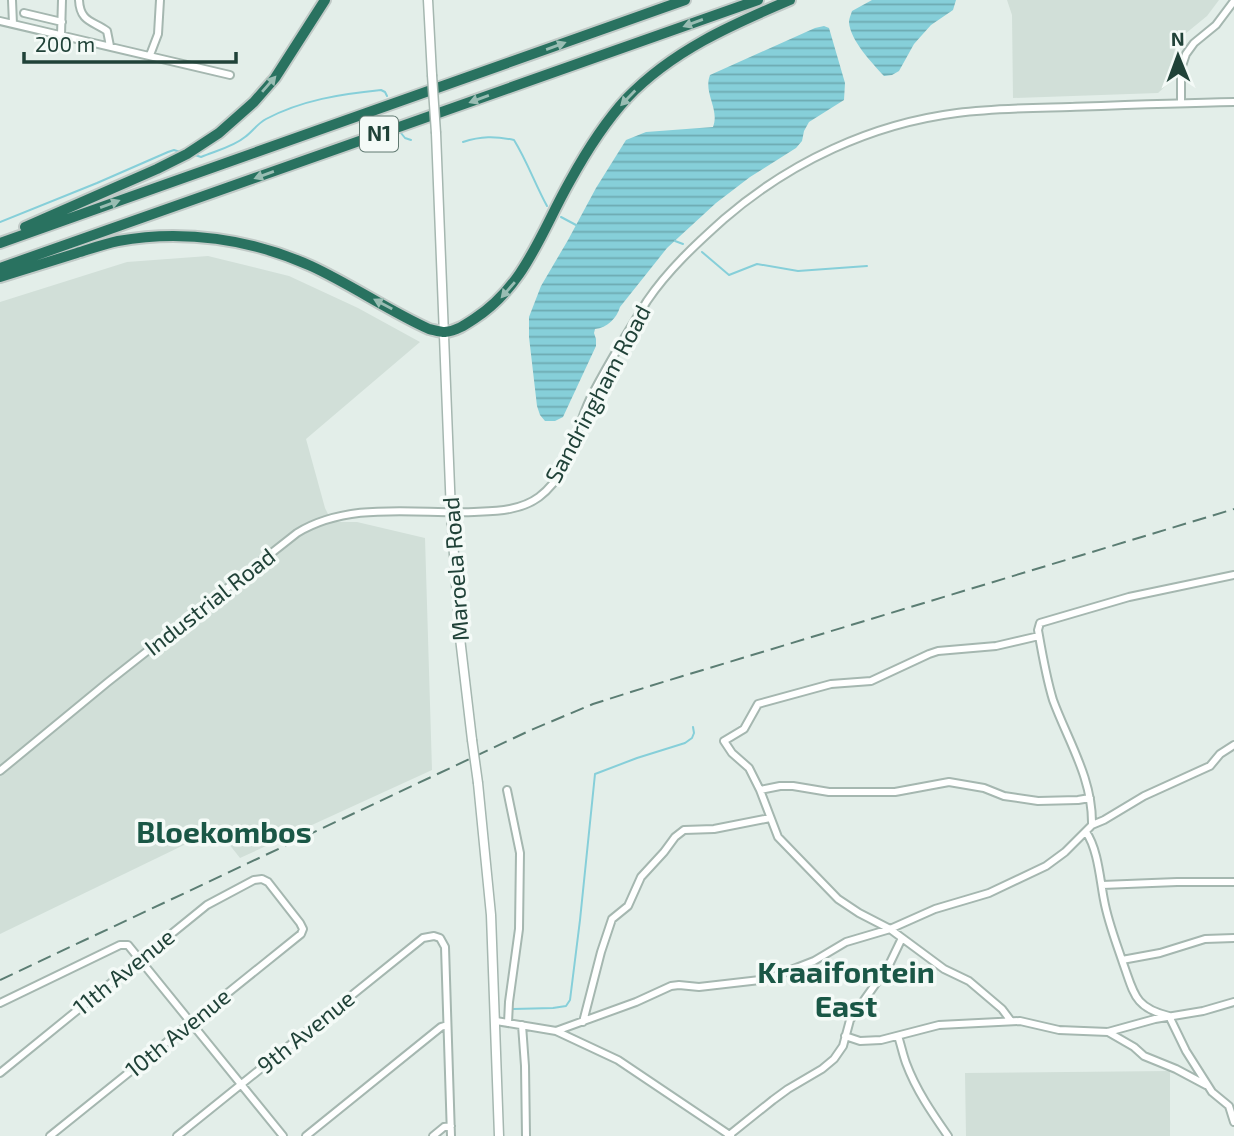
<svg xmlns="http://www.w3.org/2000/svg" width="1234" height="1136" viewBox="0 0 1234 1136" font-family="'Exo 2',sans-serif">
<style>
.built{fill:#d1dfd8}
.water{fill:url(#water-rules)}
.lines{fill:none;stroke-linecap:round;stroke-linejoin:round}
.stream{stroke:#86cfd9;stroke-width:2}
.minor-casing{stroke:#a5b7b0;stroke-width:10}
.tertiary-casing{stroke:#a5b7b0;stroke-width:11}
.motorway-casing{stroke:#c1cac7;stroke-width:14}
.minor{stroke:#fff;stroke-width:6}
.tertiary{stroke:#fff;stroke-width:8}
.motorway{stroke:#297260;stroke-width:10}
.rail{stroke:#5b7d73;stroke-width:2;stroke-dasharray:14 7;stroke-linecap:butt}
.tertiary-bridge-casing{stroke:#a5b7b0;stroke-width:11;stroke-linecap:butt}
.tertiary-bridge{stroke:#fff;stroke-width:8}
.oneway{fill:#99bdb3}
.labels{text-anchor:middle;stroke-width:7;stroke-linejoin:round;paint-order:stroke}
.shield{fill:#f4faf7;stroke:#607971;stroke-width:2}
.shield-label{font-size:21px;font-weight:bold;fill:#204238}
.street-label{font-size:23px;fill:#204238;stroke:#f4faf7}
.district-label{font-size:30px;font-weight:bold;fill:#1a5746;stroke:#f4faf7}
</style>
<defs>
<pattern id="water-rules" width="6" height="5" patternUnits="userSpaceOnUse" patternTransform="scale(1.75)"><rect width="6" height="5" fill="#86cfd9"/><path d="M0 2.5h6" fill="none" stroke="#6daab1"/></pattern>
</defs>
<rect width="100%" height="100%" fill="#e3eee9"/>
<path class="built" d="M1007 0H1219L1207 16 1185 34 1176 46 1173 56V77L1170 82 1158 93 1013 98 1012 15Z
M208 256 289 276 358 308 420 342 306 439 325 508 332 522H357L425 538 432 770 240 858 217 829 0 934V302L127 262Z
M1170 1071V1136H966L965 1073Z"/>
<path class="water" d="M872 0H956L953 10 931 25 922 35 914 44 899 71 892 75 884 76C872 63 850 40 849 22 849 18 851 15 852 11Z
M824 26 829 28 845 83 844 100 809 122 804 131 802 141 796 148 750 177 716 203 667 248 620 307C617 318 607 328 595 329L594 333 596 339V346L563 417 555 421H545L540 415 537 406 529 337V317L541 286 568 240 596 188 626 140 646 132 713 127C720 109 703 93 710 75L815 28Z"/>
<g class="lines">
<path class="stream" d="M401 133 405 138 411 140
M463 142C481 136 495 136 514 140 527 161 535 184 547 206
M195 155 201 157C215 151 233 147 245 137 253 131 257 124 266 119 302 100 341 94 381 90L385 92 387 96
M561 217 576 225
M0 222 97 183 168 152 174 150 180 152
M675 241 683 244
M702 252 729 275 757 264 798 271 867 266
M513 1009 553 1008 566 1006 570 1000 580 920 595 774 637 758 685 743 692 738 694 733 693 727"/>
<defs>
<path id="minor" d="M12 0 13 24
M79 0C80 22 93 21 107 31L110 46
M24 13 62 22
M0 21 230 75
M61 35 62 0
M150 55 158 34 160 0
M1181 103V69L1186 54 1194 43 1216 25 1234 1
M0 771 108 682 297 533C349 501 415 514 474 512 496 511 520 511 539 497 571 473 574 432 590 399 607 365 627 333 647 301 668 270 696 244 724 219 790 162 871 124 957 113 995 108 1033 108 1070 107 1125 105 1179 103 1234 102
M507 790 520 853 519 929 509 1002 508 1023
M760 790 780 786H793L829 792H895L949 782 984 788 1004 796 1038 801 1078 800 1090 798
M1092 825C1093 779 1068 741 1053 700 1046 677 1042 653 1038 630L1040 623 1129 597 1234 575
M1086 832C1098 849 1100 880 1104 900 1108 922 1116 942 1123 963 1134 993 1134 1008 1169 1016L1186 1051 1212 1092 1229 1106 1234 1122
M1102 885 1177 882H1234
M1122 960 1160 953 1205 939 1234 938
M0 1003 120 945H128L283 1136
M496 1021 556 1031 618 1060 731 1136
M1011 1021 1002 1009 969 981 944 969 890 929 859 913 838 899 778 837 760 790 749 768 732 753 724 741 744 729 758 704 831 684 871 681 929 654 938 651 996 646 1039 636
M583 1022 601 952 612 919 628 906 641 877 664 852 675 837 684 830 714 829 770 818
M522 1025 525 1066 526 1136
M556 1031 636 1002 671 986 679 985 699 987 760 980 773 977 814 961 846 942 890 929 935 909 989 893 1046 866 1065 852 1092 825 1104 820 1144 796 1210 766 1220 754 1234 745
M1108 1032 1134 1047 1144 1056 1176 1069 1206 1085
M845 1036 860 1041 881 1040 939 1025 1020 1021 1059 1030 1108 1032 1155 1019 1203 1011 1234 1002
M898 1036C901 1045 903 1055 906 1063 916 1090 932 1113 948 1136
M0 1073 207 905 254 880 262 879 268 882 300 923 303 929 301 934 50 1136
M177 1136 423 938 434 936 440 938 445 947 451 1136
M306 1136 441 1027 447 1025
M433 1136 444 1127 451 1126
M728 1136 773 1100 788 1089 822 1069 834 1059 843 1046 850 1020 889 965 902 938"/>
<path id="tertiary" d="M428 0 432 75
M436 133 451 513 460 638 472 740
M478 783 491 915 499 1136"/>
<path id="motorway" d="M25 227 157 169 187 154 219 133 254 102 275 78 325 0
M0 243 685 0
M0 268 758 0
M0 277C26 269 51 261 77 253 90 249 104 244 118 241 183 229 251 239 311 266 352 285 389 311 429 329 434 330 440 332 445 332 456 331 465 325 474 319 525 286 541 232 570 181 586 152 604 123 627 98 672 51 731 25 790 0"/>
</defs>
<use href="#minor" class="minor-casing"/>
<use href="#tertiary" class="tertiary-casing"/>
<use href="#motorway" class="motorway-casing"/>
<use href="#minor" class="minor"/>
<use href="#tertiary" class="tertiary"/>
<use href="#motorway" class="motorway"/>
<path class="rail" d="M0 980 531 730 593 704 650 686 1234 509"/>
<defs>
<path id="tertiary-bridge" d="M432 75 436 133
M472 740 478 783"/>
</defs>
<use href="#tertiary-bridge" class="tertiary-bridge-casing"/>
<use href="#tertiary-bridge" class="tertiary-bridge"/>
</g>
<defs><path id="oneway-solid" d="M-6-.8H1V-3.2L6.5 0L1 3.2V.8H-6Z" transform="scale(1.75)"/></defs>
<g class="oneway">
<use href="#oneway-solid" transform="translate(693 23) rotate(160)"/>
<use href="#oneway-solid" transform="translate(556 46) rotate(-20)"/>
<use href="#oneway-solid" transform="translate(269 84) rotate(-49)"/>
<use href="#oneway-solid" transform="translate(628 98) rotate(134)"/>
<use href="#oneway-solid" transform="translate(479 99) rotate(160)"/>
<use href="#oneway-solid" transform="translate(264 175) rotate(160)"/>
<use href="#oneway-solid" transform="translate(110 204) rotate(-20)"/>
<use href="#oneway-solid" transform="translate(508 290) rotate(131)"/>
<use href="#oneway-solid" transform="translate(383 304) rotate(-152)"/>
</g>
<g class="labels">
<rect class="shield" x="360" y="116.5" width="38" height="35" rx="5"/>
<g class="shield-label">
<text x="379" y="141">N1</text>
</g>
<g class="street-label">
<text transform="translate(598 394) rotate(-62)" y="8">Sandringham Road</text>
<text transform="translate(456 569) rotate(-94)" y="8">Maroela Road</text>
<text transform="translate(210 602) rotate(-38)" y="8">Industrial Road</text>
<text transform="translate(124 972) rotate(-39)" y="8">11th Avenue</text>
<text transform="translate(306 1032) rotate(-39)" y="8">9th Avenue</text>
<text transform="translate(178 1033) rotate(-39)" y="8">10th Avenue</text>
</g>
<g class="district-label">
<text x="224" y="843">Bloekombos</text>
<text x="846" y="983">Kraaifontein<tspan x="846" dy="34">East</tspan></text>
</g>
</g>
<g transform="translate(1178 56) rotate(359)" stroke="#f4faf7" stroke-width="5" paint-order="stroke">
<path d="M0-5L12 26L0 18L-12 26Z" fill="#204238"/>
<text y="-10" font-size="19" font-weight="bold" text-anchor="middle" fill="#204238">N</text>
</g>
<path d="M24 52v10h212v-10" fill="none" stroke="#204238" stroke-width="3.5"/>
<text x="35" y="52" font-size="21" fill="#204238" stroke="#f4faf7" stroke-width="5" paint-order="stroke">200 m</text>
</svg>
